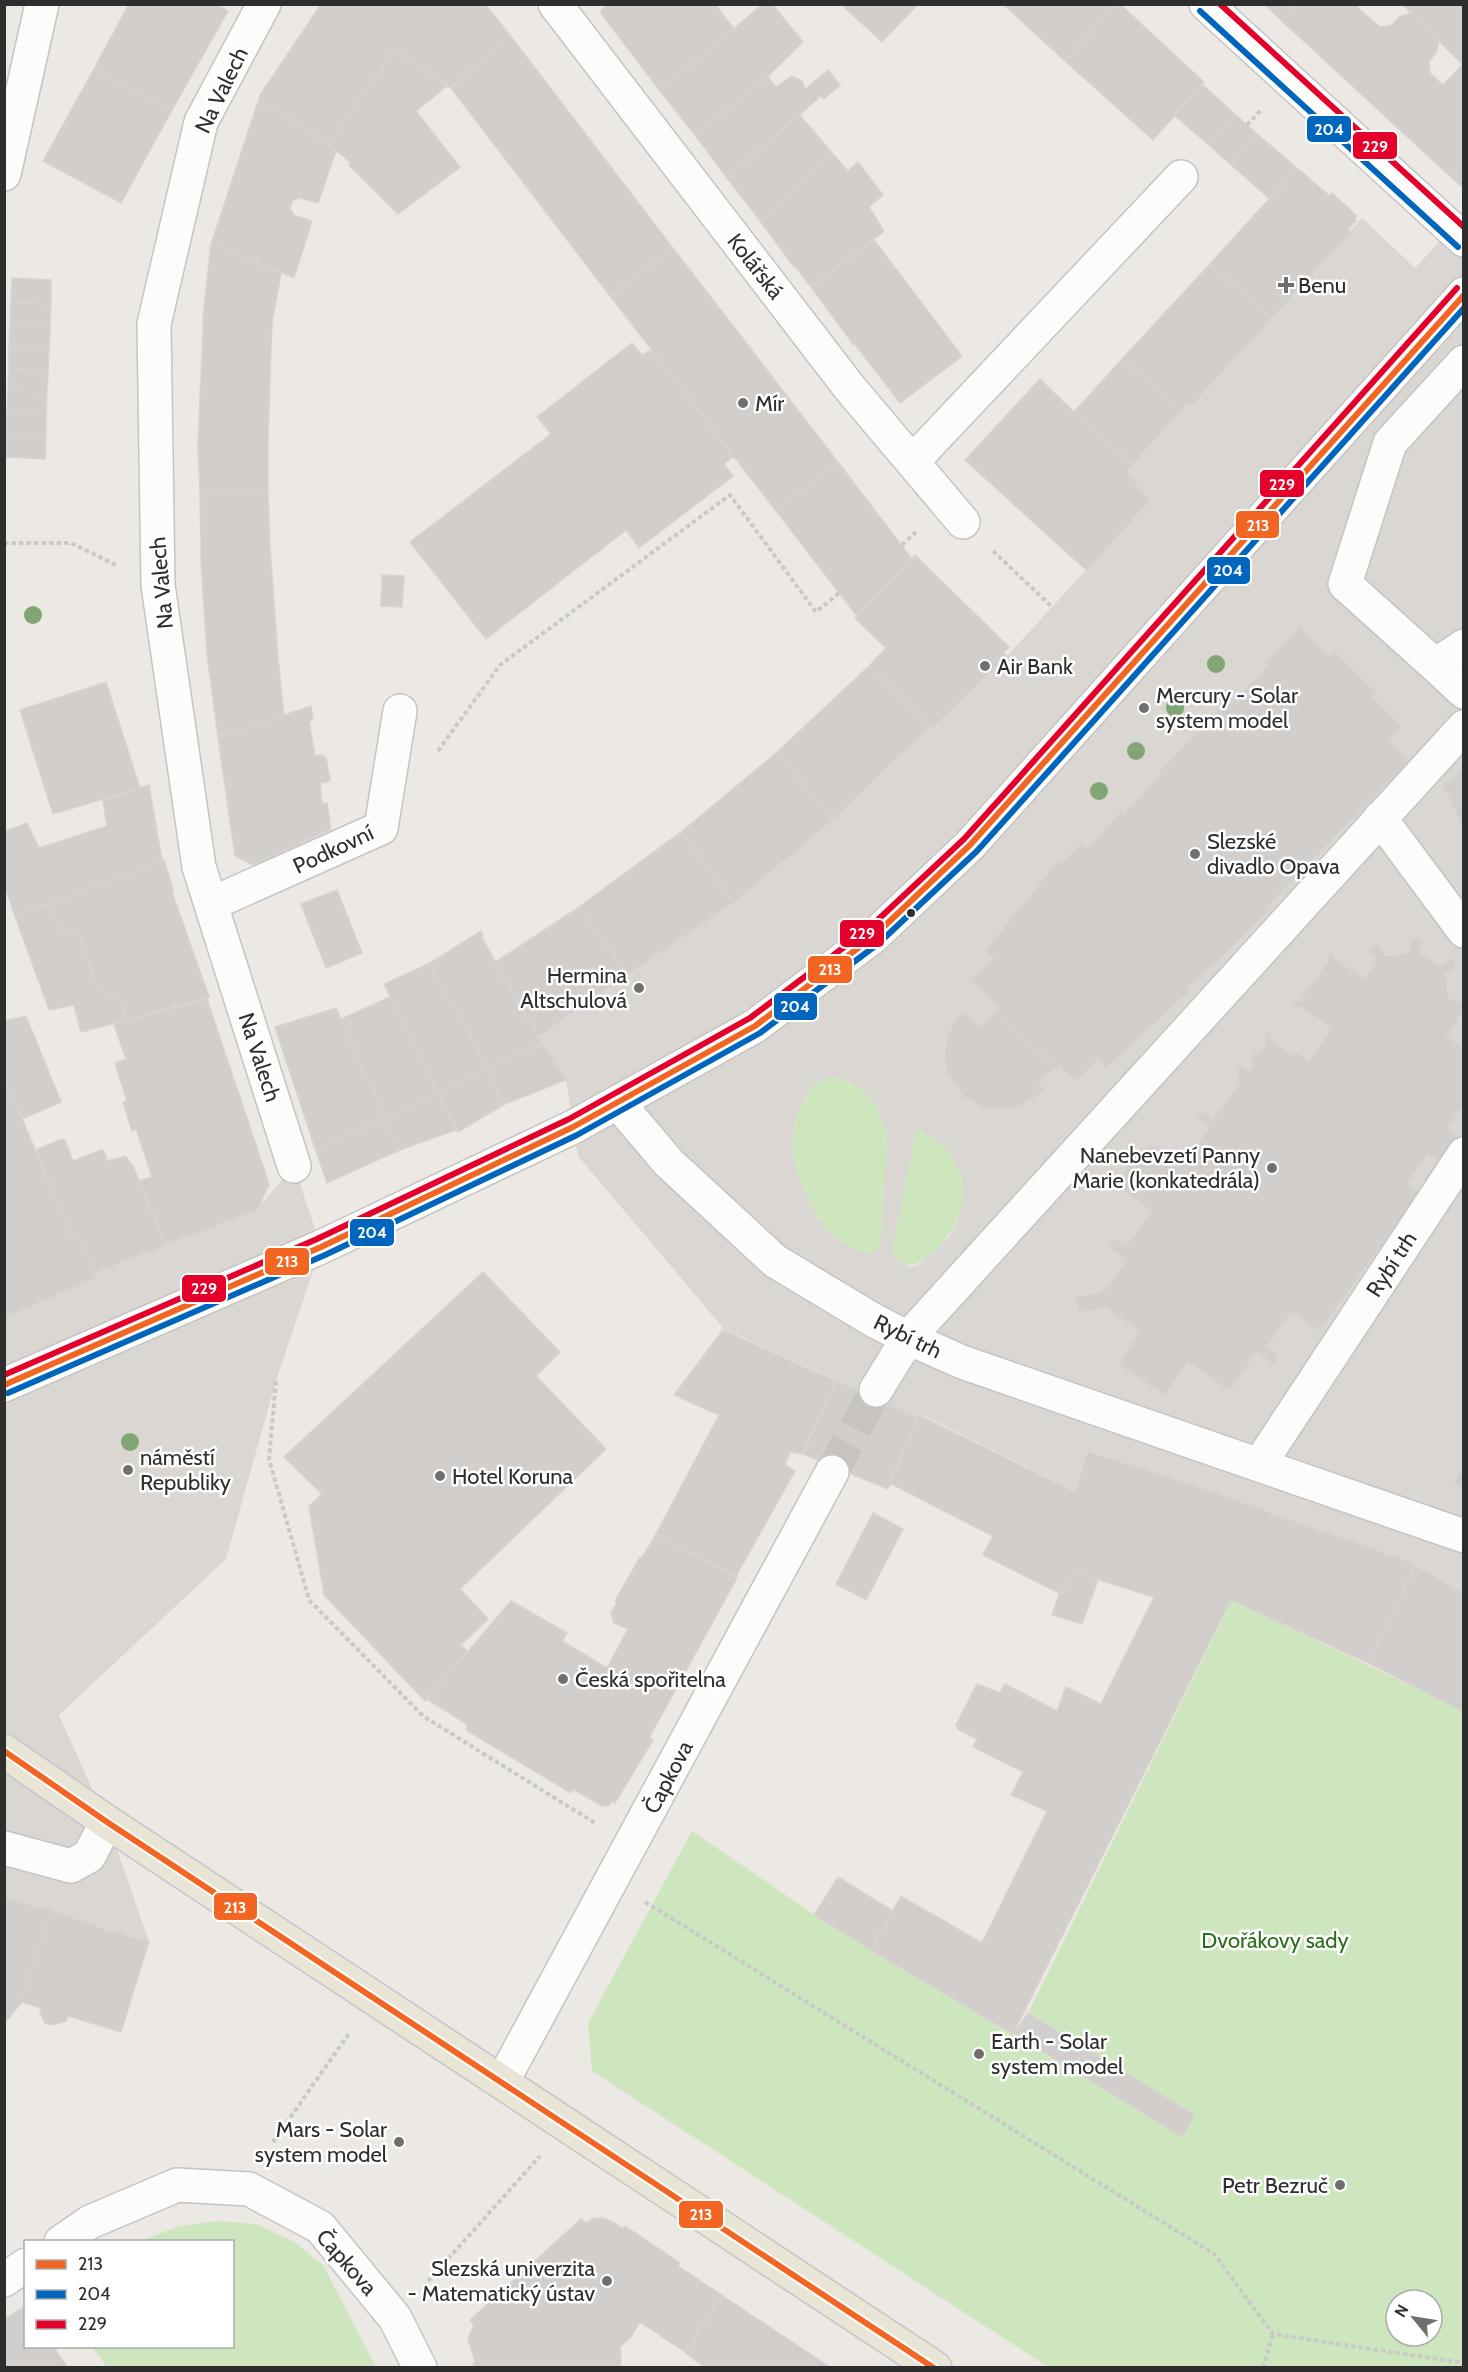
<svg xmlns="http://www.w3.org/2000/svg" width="1468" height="2372" viewBox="0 0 1468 2372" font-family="Cabin,sans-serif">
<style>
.green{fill:#cee6be;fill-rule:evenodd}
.plaza{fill:#dad6d2;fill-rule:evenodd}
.building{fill:#d1cecb;stroke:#d7d4d0;stroke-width:1.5}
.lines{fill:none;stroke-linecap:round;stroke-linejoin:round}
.minor-tunnel{stroke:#c6c3c0;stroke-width:33;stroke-dasharray:33 16;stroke-linecap:butt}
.pedestrian-casing{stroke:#c5c4c5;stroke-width:36}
.minor-casing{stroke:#c5c4c5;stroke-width:36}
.primary-casing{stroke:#c6c5c4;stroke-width:36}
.path{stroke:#c9c9c8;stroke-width:4;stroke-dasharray:4.5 3;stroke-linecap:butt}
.pedestrian{stroke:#fcfcfb;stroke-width:33}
.minor{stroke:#fcfcfb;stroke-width:33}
.primary{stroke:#e8e4d6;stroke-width:33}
.bus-1-casing{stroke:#fff;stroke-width:10}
.bus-2-casing{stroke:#fff;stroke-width:10}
.bus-3-casing{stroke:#fff;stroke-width:10}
.bus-1{stroke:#f26522;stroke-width:6}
.bus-2{stroke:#0065bd;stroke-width:6}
.bus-3{stroke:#e4002b;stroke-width:6}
.tree{fill:#82a575}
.poi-dot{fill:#706f6e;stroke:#fff;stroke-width:2}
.bus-dot{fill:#2e2e2e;stroke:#fff;stroke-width:2}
.labels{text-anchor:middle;stroke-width:5;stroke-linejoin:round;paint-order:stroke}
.street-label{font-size:22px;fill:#2e2e2e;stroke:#fff}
.poi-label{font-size:22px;fill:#2e2e2e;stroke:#fff;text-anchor:start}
.park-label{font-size:22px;fill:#2c6e1b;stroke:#fff}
.line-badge{stroke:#fff;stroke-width:2}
.badge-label{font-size:16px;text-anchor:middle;font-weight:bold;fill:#fff}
</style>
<rect width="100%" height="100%" fill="#ece8e4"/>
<path class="green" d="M831 1077 847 1081 864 1091 878 1109 887 1135 881 1241 880 1247 875 1253C830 1258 795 1187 793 1149 792 1131 797 1112 807 1096 809 1093 811 1087 814 1085 818 1081 826 1079 831 1077Z
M919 1130C931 1133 937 1140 945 1148 975 1182 965 1223 934 1251 920 1263 912 1271 895 1260L893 1247 915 1134Z
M1232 1600 1463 1711V2367H1048L592 2071 588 2023 692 1831 815 1915 1182 2137 1194 2115 1028 2013ZM1396 2300H1432V2336H1396Z
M219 2221 256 2224 293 2241 323 2265 376 2367H107L92 2347 232 2346V2242L141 2241 179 2226Z"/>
<path class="plaza" d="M1463 216 1464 772 1443 785 1463 828V1048L1447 1036 1462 1012 1463 1003 1449 999 1445 974 1457 967 1452 958 1439 966 1420 954 1422 939 1413 938 1409 953 1385 956 1377 943 1369 948 1377 961 1365 979 1334 958 1333 952 1328 955 1329 960 1300 1001 1294 1002 1295 1007H1301L1332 1028 1309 1061 1297 1052 1294 1056 1271 1039 1270 1033 1267 1034V1040L1259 1056 1253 1054 1251 1057 1254 1062 1248 1074 1245 1067 1237 1068 1240 1083 1213 1120 1202 1112 1197 1117 1210 1127 1185 1162 1168 1150 1155 1146 1142 1149 1130 1159 1124 1173 1125 1191 1152 1211 1126 1247 1112 1238 1108 1246 1127 1259 1104 1292 1076 1298 1078 1312 1106 1308 1140 1331 1120 1365 1164 1395 1187 1361 1230 1391 1256 1352 1274 1364 1279 1356 1267 1347 1291 1311 1320 1331 1366 1267 1370 1270 1369 1263 1380 1247 1387 1246 1383 1243 1396 1226 1400 1229 1398 1223 1418 1193 1407 1183 1428 1154 1441 1161 1458 1135 1448 1127 1463 1104 1464 1466 1453 1483 1463 1489V1592L1416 1564 1089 1450 1075 1491 921 1414 919 1418 724 1329 578 1156 566 1080 539 1037 734 902 834 819 929 726 932 728 1007 656 1086 570 1140 491 1127 471 1189 403 1192 405 1362 218 1415 268ZM1300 628 1330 657 1335 653 1377 693 1372 697 1402 726 1388 741 1408 761 1265 909 1266 912 1212 968 1209 966 1188 988 1189 991 1107 1068 1098 1059 1075 1080 996 1011 1000 1008 971 980 994 959 985 951 1059 860 1062 862 1082 843 1087 848 1121 813 1123 815 1161 776 1158 772 1227 701 1231 704 1268 666 1266 663ZM831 1077 847 1081 864 1091 878 1109 887 1135 881 1241 880 1247 875 1253 857 1251 837 1240 817 1217 798 1176 793 1150 795 1123 803 1102 814 1085ZM919 1130 934 1137 951 1155 962 1178 963 1199 958 1220 948 1238 918 1265 910 1267 895 1260 893 1247 915 1134Z
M294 1166 321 1247 276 1381 226 1559 59 1715 107 1822 149 1941 125 1936 121 1932 120 1934 105 1930 106 1928 5 1897 4 1318 96 1277 95 1273 257 1209Z"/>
<path class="building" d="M129 4H215L228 11 172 110 94 69Z
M321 4H485L509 34 451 88 394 49 329 145 259 99 260 95Z
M607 4H715L734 29 660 91 600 12Z
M763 4H772L803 42 762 82 695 135 660 91Z
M841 4H918L882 42Z
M1003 4H1116L1065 61Z
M1116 4H1120L1204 82 1153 140 1065 61Z
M1264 4H1297L1282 21Z
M1297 4H1359L1357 7 1380 27 1392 25 1399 17 1411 13 1439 42 1436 53 1429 61 1430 73 1443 85 1462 65 1464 67V161L1455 171 1459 174 1454 180 1282 21Z
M1402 4H1464V66Z
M509 34 673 248 610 296 451 88Z
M394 49 448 85 416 111 460 167 398 214 349 165 350 162 329 145Z
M94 69 172 110 121 203 43 161Z
M828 70 840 85 824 99 821 96 727 178 695 135 768 77 776 87 792 76 802 81 805 89Z
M1202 84 1236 115 1210 146 1174 115Z
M259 99 311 132 336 151 318 203 300 198 293 200 290 208 294 215 312 221 294 278 211 244Z
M799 114 833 154 761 222 727 178Z
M1236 115 1257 134 1230 164 1210 146Z
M1257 134 1297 168 1270 199 1230 164Z
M833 154 848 171 858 162 883 195 869 207 884 231 811 287 794 265 793 266 761 222Z
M1464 161V188L1454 180 1459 174 1455 171Z
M1297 168 1330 196 1332 193 1357 216 1354 219 1356 221 1348 229 1351 232 1271 319 1210 264Z
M874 240 962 356 900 403 854 343 853 344 811 287Z
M211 244 281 273 272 323 268 437V493L200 491 198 445 204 307Z
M673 248 838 462 776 511 610 296Z
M1210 264 1271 319 1192 405 1189 403 1181 411 1122 359Z
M12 278 51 280V305L11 302Z
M11 302 51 305 50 327 10 324Z
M10 324 50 327 49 348 9 346Z
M632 343 642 355 652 350 734 456 724 464 733 476 639 548 626 530 486 639 410 542 551 434 537 417Z
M9 346 49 348 48 371 9 368Z
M1122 359 1181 411 1133 464 1074 412Z
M9 368 48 371 47 393 8 391Z
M1040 379 1074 412 1133 464 1127 471 1149 502 1086 570 965 460Z
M8 391 47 393 46 415 7 413Z
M7 413 46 415V437L6 435Z
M6 435 46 437 45 459 6 457Z
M838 462 912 559 857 616 776 511Z
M200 491 268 493 270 547 278 659 284 715 218 737 207 654 201 561Z
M915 555 1009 647 1003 653 1007 656 932 728 869 666 886 648 855 618Z
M382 575 404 576 402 607 381 606Z
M1300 627 1330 657 1335 652 1377 693 1372 697 1402 726 1388 741 1409 761 1265 909 1267 912 1211 968 1209 966 1188 988 1190 991 1106 1068 1098 1059 1075 1081 1048 1054 1043 1058 996 1011 1000 1008 971 980 994 959 985 951 1059 860 1062 862 1082 843 1087 848 1121 812 1123 815 1161 776 1158 773 1227 701 1231 704 1268 666 1266 663Z
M869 666 929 726 834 819 776 753Z
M106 682 140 788 53 814 20 710Z
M311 706 313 720 309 721 315 756 322 755 326 758 330 779 328 782 320 783 322 804 327 803 331 829 253 865 235 856 218 737Z
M776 753 834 819 734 902 681 832Z
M1464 771V829L1443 784Z
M149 785 162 861 15 916 4 884V832L27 823 39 848 107 826 103 800Z
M681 832 734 902 627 975 579 907Z
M164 860 174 892H172L209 997 126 1020 121 999 99 991 78 927 60 933 50 903Z
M337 890 362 953 326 968 301 904Z
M50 903 60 933 78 927 99 991 121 999 127 1020 81 1032 74 1005 49 1010 15 916Z
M579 907 627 975 538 1037 509 988 512 986 508 981 506 983 494 963Z
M481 931 483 936 481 937 496 962 494 963 506 983 508 981 512 986 509 988 542 1043 487 1070 430 963Z
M1413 938 1422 939 1420 954 1439 966 1452 958 1457 967 1445 974 1449 999 1464 1002 1462 1012 1447 1036 1464 1048V1104L1448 1127 1458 1135 1440 1161 1428 1154 1407 1183 1419 1193 1414 1198 1419 1203 1417 1206 1411 1204 1398 1223 1403 1226 1400 1229 1396 1226 1383 1243 1388 1246 1385 1250 1380 1247 1369 1263 1373 1266 1370 1270 1366 1267 1320 1331 1291 1311 1267 1347 1279 1356 1274 1364 1256 1352 1230 1391 1187 1361 1165 1395 1119 1365 1140 1331 1106 1308 1078 1312 1076 1297 1104 1292 1127 1259 1108 1246 1113 1238 1126 1247 1152 1211 1125 1191 1123 1181 1126 1166 1142 1149 1155 1146 1168 1150 1185 1162 1210 1127 1197 1117 1202 1112 1213 1120 1240 1083 1237 1068 1245 1067 1248 1074 1254 1062 1251 1057 1253 1054 1259 1056 1267 1040 1266 1034 1270 1033 1271 1039 1294 1056 1296 1052 1309 1061 1332 1028 1301 1007H1295L1294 1002 1300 1001 1329 960 1327 955 1333 952 1334 958 1365 979 1377 961 1369 948 1377 943 1385 956 1409 953Z
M430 963 487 1070 439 1093 384 984Z
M390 997 439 1093 385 1118 341 1019Z
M207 999 269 1184 258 1209 165 1245 139 1181 152 1177 136 1129 132 1131 123 1102 127 1101 115 1063 126 1059 114 1024Z
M336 1008 385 1118 316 1151 275 1027Z
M996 1011 1043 1058 1048 1054 1059 1065 1038 1083 1045 1089 1034 1098 1019 1106 992 1110 986 1109 964 1097 949 1076 946 1066 945 1049 951 1028 962 1012 979 1027Z
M26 1016 61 1102 22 1119 4 1075V1021Z
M542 1043 566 1080 505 1104 487 1070Z
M487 1070 505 1104 458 1132 439 1093Z
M4 1075 70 1234 74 1232 97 1277 4 1318Z
M439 1093 458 1129 400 1150 385 1118Z
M385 1118 400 1150 327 1183 316 1151Z
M62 1139 65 1140 73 1161 101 1150 104 1151 107 1161 125 1156 133 1166 166 1245 95 1273 74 1232 70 1234 36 1150Z
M483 1272 560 1352 536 1376 606 1449 460 1589 488 1619 461 1645 467 1651 425 1701 324 1595 309 1506 322 1494 284 1457Z
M723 1330 836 1381 801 1454 790 1452 785 1465 795 1471 736 1576 656 1534 719 1415 674 1395Z
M837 1381 918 1418 888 1489 803 1454Z
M919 1415 1075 1492 1088 1451 1209 1491 1415 1564 1370 1664 1231 1600 1013 2034 870 1950 901 1896 982 1943 1047 1811 1011 1795 1023 1772 973 1747 977 1739 958 1729 956 1725 977 1684 1000 1693 1005 1684 1057 1711 1066 1687 1101 1704 1154 1597 1073 1572 1069 1586 1063 1583 1059 1593 983 1555 993 1536 889 1483Z
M1464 1466V1489L1453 1483Z
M873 1513 903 1529 866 1600 836 1584Z
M656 1534 737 1578 649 1738 653 1740 615 1803 612 1801 609 1806H602L573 1789 571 1793 466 1730 468 1725 427 1699 511 1601 567 1633 562 1641 607 1668 628 1629 614 1623 611 1613 617 1602 615 1601 640 1557 642 1558Z
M1415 1565 1464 1593V1712L1370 1664Z
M1073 1572 1098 1580 1082 1624 1052 1615 1063 1583 1069 1586Z
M838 1877 893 1911 871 1950 814 1915Z
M4 1897 52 1911 22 2002 4 2024Z
M52 1911 106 1929 105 1930 120 1934 121 1932 125 1936 149 1941 121 2032 68 2016 66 2021 54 2025 45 2023 40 2013 41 2008 22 2002Z
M1028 2013 1195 2115 1182 2137 1014 2034Z
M602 2218 611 2221 623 2229 625 2226 680 2263 678 2266 723 2296 685 2352 640 2322 631 2337 620 2347 621 2364 617 2368H475L473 2363 475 2362 468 2339 474 2325 470 2320 581 2219 586 2223 593 2219Z
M723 2296 831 2368H705L685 2352Z
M25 2306 26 2346H53L68 2368H4V2320Z"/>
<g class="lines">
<path class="minor-tunnel" d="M832 1472 876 1390"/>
<defs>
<path id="pedestrian" d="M1464 646 1435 665 1464 692
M1435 665 1345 584 1390 443 1464 362
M1380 818 1464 931
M908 1338 1464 727"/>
<path id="minor" d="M264 4 201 122 154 324 158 585 199 867 294 1166
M555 4 849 387 963 522
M1206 4 1464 240
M4 174 42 4
M913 461 1181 177
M211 904 381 828 400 711
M619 1104 669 1163 775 1261 873 1320 908 1338 962 1362 1464 1536
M4 1385 321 1247 573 1127 755 1026 874 936 970 845 1464 294
M876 1390 908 1338
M1259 1465 1464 1154
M4 1848 71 1866 89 1856 107 1822
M502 2082 832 1472
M61 2242 90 2222 177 2185 249 2189 320 2227 395 2318 420 2368
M4 2280 26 2265"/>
<path id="primary" d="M4 1751 107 1822 935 2368"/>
</defs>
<use href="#pedestrian" class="pedestrian-casing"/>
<use href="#minor" class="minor-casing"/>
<use href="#primary" class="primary-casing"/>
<path class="path" d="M1247 125 1262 109
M4 543H71L116 565
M902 545 916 532
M993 551 1051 606
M438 751 500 665 730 495 816 612 839 593
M276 1381 269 1459 309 1600 423 1716 595 1823
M645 1902 1214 2254 1273 2334 1464 2363
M273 2142 350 2032
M423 2287 540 2156
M1263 2368 1273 2334"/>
<use href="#pedestrian" class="pedestrian"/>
<use href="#minor" class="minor"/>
<use href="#primary" class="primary"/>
<defs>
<path id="bus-1" d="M4 1385 321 1247 573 1127 755 1026 874 936 970 845 1464 295
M4 1751 107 1822 934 2368"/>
<path id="bus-2" d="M1200 11 1458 247
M8 1393 325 1255 577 1135 760 1033 879 943 977 851 1464 308"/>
<path id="bus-3" d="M1220 4 1464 227
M4 1375 317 1239 569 1119 750 1018 868 929 964 839 1457 288"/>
</defs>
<use href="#bus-1" class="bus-1-casing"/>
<use href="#bus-2" class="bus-2-casing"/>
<use href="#bus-3" class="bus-3-casing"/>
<use href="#bus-1" class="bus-1"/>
<use href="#bus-2" class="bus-2"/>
<use href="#bus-3" class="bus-3"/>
</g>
<g class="tree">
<circle cx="33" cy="615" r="9"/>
<circle cx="1216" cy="664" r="9"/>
<circle cx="1175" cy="708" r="9"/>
<circle cx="1136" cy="751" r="9"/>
<circle cx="1099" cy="791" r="9"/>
<circle cx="130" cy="1442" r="9"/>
</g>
<g class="poi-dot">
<path d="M1283 276h6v6h6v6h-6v6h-6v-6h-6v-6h6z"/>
<circle cx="743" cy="403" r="6"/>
<circle cx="985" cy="666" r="6"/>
<circle cx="1144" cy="708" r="6"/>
<circle cx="1195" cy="854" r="6"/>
<circle cx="639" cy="988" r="6"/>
<circle cx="1272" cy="1168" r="6"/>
<circle cx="128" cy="1470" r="6"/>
<circle cx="440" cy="1476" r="6"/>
<circle cx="563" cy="1679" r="6"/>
<circle cx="979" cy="2054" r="6"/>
<circle cx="399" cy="2142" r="6"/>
<circle cx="1340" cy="2185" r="6"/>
<circle cx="607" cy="2281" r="6"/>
</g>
<circle class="bus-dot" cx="911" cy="913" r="5"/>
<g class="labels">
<g class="street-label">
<text transform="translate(221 90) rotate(-64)" y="8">Na Valech</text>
<text transform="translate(756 266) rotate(52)" y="8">Kolářská</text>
<text transform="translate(161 583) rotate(-95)" y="8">Na Valech</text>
<text transform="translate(333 849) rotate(-25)" y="8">Podkovní</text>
<text transform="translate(260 1057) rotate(72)" y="8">Na Valech</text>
<text transform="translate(1391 1264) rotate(-57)" y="8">Rybí trh</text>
<text transform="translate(908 1336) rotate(26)" y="8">Rybí trh</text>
<text transform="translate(668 1777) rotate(-62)" y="8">Čapkova</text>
<text transform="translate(347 2262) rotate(49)" y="8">Čapkova</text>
</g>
<g class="poi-label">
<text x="1298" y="293">Benu</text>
<text x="755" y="411">Mír</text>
<text x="997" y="674">Air Bank</text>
<text x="1156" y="703">Mercury - Solar<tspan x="1156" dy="25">system model</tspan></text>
<text x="1207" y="849">Slezské<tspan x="1207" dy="25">divadlo Opava</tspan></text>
<text x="627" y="983" text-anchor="end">Hermina<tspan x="627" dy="25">Altschulová</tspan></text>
<text x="1260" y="1163" text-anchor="end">Nanebevzetí Panny<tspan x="1260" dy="25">Marie (konkatedrála)</tspan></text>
<text x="140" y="1465">náměstí<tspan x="140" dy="25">Republiky</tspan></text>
<text x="452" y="1484">Hotel Koruna</text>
<text x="575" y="1687">Česká spořitelna</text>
<text x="991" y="2049">Earth - Solar<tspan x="991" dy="25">system model</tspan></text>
<text x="387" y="2137" text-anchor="end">Mars - Solar<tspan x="387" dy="25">system model</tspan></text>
<text x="1328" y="2193" text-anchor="end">Petr Bezruč</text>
<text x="595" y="2276" text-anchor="end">Slezská univerzita<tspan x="595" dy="25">- Matematický ústav</tspan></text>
</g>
<g class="park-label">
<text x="1275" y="1948">Dvořákovy sady</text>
</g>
</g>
<g class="line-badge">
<rect x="1306" y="115" width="46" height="28" rx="6" fill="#0065bd"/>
<rect x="1352" y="131" width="46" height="29" rx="6" fill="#e4002b"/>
<rect x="1259" y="469" width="46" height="29" rx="6" fill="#e4002b"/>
<rect x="1235" y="510" width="45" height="29" rx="6" fill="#f26522"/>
<rect x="1206" y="556" width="45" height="29" rx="6" fill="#0065bd"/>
<rect x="839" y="919" width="46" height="29" rx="6" fill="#e4002b"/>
<rect x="807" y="955" width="46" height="29" rx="6" fill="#f26522"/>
<rect x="773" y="992" width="45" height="29" rx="6" fill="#0065bd"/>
<rect x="349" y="1218" width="46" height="29" rx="6" fill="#0065bd"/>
<rect x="264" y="1247" width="46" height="29" rx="6" fill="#f26522"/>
<rect x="181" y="1274" width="46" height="29" rx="6" fill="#e4002b"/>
<rect x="213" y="1892" width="45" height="29" rx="6" fill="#f26522"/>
<rect x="678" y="2200" width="46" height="29" rx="6" fill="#f26522"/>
</g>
<g class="badge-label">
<text x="1329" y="135">204</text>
<text x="1375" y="152">229</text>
<text x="1282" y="490">229</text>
<text x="1258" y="531">213</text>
<text x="1228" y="576">204</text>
<text x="862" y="939">229</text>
<text x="830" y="975">213</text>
<text x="795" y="1012">204</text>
<text x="372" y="1238">204</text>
<text x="287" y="1267">213</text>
<text x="204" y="1294">229</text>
<text x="235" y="1913">213</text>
<text x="701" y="2220">213</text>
</g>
<rect width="1468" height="2372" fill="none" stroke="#2e2e2e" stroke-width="12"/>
<rect x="24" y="2240" width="210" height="108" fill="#ffffff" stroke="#ababab" stroke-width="1.5"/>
<rect x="36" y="2260" width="30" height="9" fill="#f26522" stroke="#ababab" stroke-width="1.5"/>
<text x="78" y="2270" font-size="18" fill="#2e2e2e">213</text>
<rect x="36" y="2290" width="30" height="9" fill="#0065bd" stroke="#ababab" stroke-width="1.5"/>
<text x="78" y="2300" font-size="18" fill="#2e2e2e">204</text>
<rect x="36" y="2320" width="30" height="9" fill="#e4002b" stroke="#ababab" stroke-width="1.5"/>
<text x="78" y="2330" font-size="18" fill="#2e2e2e">229</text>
<g transform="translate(1414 2318) rotate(300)"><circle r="28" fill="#ffffff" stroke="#ababab" stroke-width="1.5"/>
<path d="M0-4.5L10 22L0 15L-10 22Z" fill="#706f6e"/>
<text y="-9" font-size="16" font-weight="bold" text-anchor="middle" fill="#2e2e2e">N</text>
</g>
</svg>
